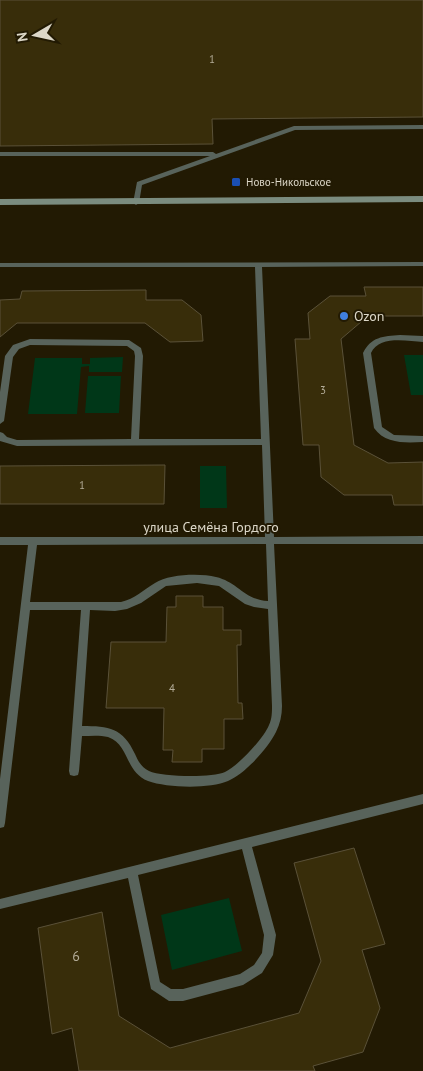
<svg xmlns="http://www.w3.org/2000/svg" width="423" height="1071" viewBox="0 0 423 1071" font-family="'PT Sans',sans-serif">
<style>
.green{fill:#003718}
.building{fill:#382d0a;stroke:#5a5138}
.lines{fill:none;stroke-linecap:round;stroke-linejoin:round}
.lane{fill:#58635b;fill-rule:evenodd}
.secondary{fill:#7b8c7f;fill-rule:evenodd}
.transit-dot{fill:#1a4fb4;stroke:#221a03;stroke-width:2}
.shop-dot{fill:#3f7fe0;stroke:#221a03;stroke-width:2}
.labels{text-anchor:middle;stroke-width:4;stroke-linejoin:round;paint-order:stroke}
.number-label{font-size:11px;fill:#b3ac98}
.far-poi-label{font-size:11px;fill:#dcd7c8;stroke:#221a03;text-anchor:start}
.poi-label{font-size:14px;fill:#dcd7c8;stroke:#221a03;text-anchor:start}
.street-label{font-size:14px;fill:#dcd7c8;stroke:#221a03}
.near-number-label{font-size:14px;fill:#b3ac98}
</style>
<rect width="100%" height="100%" fill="#221a03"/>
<path class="green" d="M404 355H423V395H411Z
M123 357 122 372H89V366L81 367 77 414H28L35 358H82V364H90V358Z
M88 376H121L119 413H85Z
M200 466H226L227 508H200Z
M229 898 242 951 172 970 161 915Z"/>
<path class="building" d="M0 0H423V117L212 119 213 144 0 146Z
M364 287H423V316H368L341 339 354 445 388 463 423 462V505H394L392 495H344L321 477 319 445H303L295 339H310L308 313 330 296H366Z
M146 290V300H182L201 315 203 341 170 342 145 323H17L0 337V300L20 299 22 291Z
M165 465 164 504H0V466Z
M176 596H203V607H223V630H241V645H237L238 703H242L243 719H224V749H202V762H172L173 750H163L164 708H106L111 642H166L167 607H176Z
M354 848 385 944 362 950 380 1008 363 1052 313 1066 315 1071H79L72 1028 52 1034 38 928 102 912 119 1016 170 1048 299 1013 321 961 294 863Z"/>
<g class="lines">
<path class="lane" d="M423 125V129L295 130 142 185 139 203 136 205 133 203 137 182 210 156H0V152H213L216 154 294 126Z
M423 262V266L262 267 274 537 423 536V544H274L282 706C282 715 280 724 276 732 268 748 245 774 228 781 210 789 167 788 148 781 125 772 129 744 108 737 100 735 90 736 82 736L79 771 78 775 74 776 70 775 69 771 81 610H30L5 823 4 827 0 828V779L28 545H0V537H265L262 445 17 446 0 441V432L3 433 7 437 17 440 131 439 135 356 134 351 127 346 30 345 19 349 13 357 4 421 0 424V392L5 356 13 345 30 339 129 340 141 348 143 356 139 439H261L255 267H0V263ZM266 544 268 601C244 600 238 582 216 577 200 573 169 574 155 583 143 590 135 599 121 602H30L37 545ZM197 583 219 586 245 604 254 607 268 609 272 706C272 712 272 719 269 725 264 738 238 766 225 772 212 778 162 777 149 771 142 768 138 761 135 754 123 728 109 726 82 726L90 610 115 611 127 609 141 603 166 586Z
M400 335 423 336V342C407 341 379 335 371 353L382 427 394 435 423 436V442C406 443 385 444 374 428L363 353C371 337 383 336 400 335Z
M423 794V804L252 847 276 935 273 955 262 973 243 985 183 1001H169L151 989 128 878 0 909V899ZM242 849 264 935 262 953 254 965 240 974 183 989H171L160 982 138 875Z"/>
<path class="secondary" d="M423 196V202L0 205V199Z"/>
</g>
<rect class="transit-dot" x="231" y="177" width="10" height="10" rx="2.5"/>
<circle class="shop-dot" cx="344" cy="316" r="5"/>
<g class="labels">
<g class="number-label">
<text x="212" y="63">1</text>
<text x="323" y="394">3</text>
<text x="82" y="489">1</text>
<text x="172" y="692">4</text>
</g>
<g class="far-poi-label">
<text x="246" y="186">Ново-Никольское</text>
</g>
<g class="poi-label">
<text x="354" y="321">Ozon</text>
</g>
<g class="street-label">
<text x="211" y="532">улица Семёна Гордого</text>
</g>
<g class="near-number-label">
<text x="76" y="961">6</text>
</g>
</g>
<g transform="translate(35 35) rotate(261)" stroke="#221a03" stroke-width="4" paint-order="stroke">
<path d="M0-4L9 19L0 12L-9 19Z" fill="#dcd7c8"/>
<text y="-8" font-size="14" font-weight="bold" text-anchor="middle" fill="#dcd7c8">N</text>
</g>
</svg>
